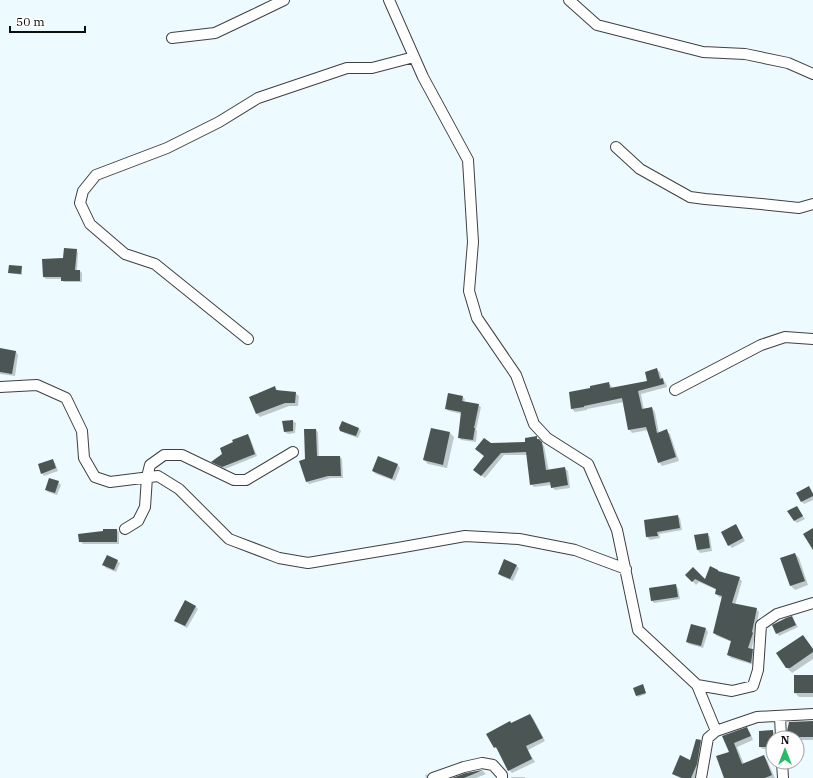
<svg xmlns="http://www.w3.org/2000/svg" width="813" height="778" viewBox="0 0 813 778" font-family="'IBM Plex Serif',serif">
<style>
.shadow{fill:#0003}
.building{fill:#4a5554}
.lines{fill:none;stroke-linecap:round;stroke-linejoin:round}
.street-casing{stroke:#404040;stroke-width:12}
.street{stroke:#fff;stroke-width:10}
</style>
<rect width="100%" height="100%" fill="#edfaff"/>
<path class="shadow" d="M76 250 78 253 77 271H80L82 273V282H64L62 280V279H46L44 277 64 259Z
M21 267 22 268V275L10 273 9 272Z
M0 349 16 352 18 355 15 376 0 374Z
M656 369 660 372 662 379 666 383 667 387 641 394 644 410 652 408 655 412 659 433 666 431 670 434 679 461 662 466 659 462 648 430 632 433 629 429 624 402 587 409V410L575 412 572 409 591 389 609 383 612 387 613 388 649 382Z
M275 387 278 391 295 393 299 396 298 406H289L260 417 257 414Z
M462 397 465 399 464 402 478 405 481 407 476 430 477 431 476 442 461 440 459 437 462 414 449 411 446 409Z
M293 421 296 423 295 433 288 434 285 432 283 422Z
M359 429 361 431 358 438 344 433 341 430Z
M316 430 318 432 319 457H340L342 459 343 478H331L309 484 307 482 301 462 306 460Z
M450 433 454 437 447 468 428 464 424 460Z
M247 435 250 438 257 456 225 469 215 464 213 462Z
M536 437 544 446 549 471 564 468 568 471 570 488 555 490 552 487 551 485 534 487 531 484 528 455H504L485 478 477 473 490 444 526 443Z
M52 460 55 463 58 471 44 476 42 473Z
M398 465 400 468 395 481 376 474 373 471Z
M58 482 61 485 57 495 48 492 46 489Z
M809 487 813 493V500L804 504 802 502Z
M797 507 805 519 797 523 795 521Z
M677 516 680 518 682 530 659 534 660 538 650 540 647 537 645 521Z
M736 525 738 528 745 541 732 548 729 545 722 532Z
M117 530 119 532V544H83L80 541Z
M708 535 710 537 712 551 700 553 698 550 695 536Z
M795 554 799 558 808 585 795 590 791 586 782 558Z
M117 561 120 563 116 572 106 568 104 565Z
M516 566 519 568 513 581 501 576 499 573Z
M718 570 720 573 739 578 742 581 735 605 756 609 759 612 755 636 751 650 755 653 754 665 731 658 728 655 732 642 717 636 714 633 722 598 719 597 716 594 717 590 699 582 696 585 687 575 705 580Z
M675 585 678 588 680 599 654 603 652 601Z
M195 606 198 609 187 628 178 623 175 621Z
M792 617 794 620 798 627 779 636 777 633Z
M706 629 708 632 703 648 689 644 687 642Z
M804 637 813 649V659L792 673 788 669 778 653Z
M813 676V697H799L795 693Z
M643 685 646 694 638 697 637 696Z
M530 715 533 718 545 741 528 750 535 762 512 773 509 770 498 750 495 747Z
M813 722V740H797V738H790L788 736Z
M746 729 750 732 753 740 737 747 744 764 764 756 767 760 775 778H725L730 752 724 736Z
M773 731 775 734V738H773V749H763L760 747Z
M700 741 703 744 699 767 695 778H680L676 776 673 774 691 761Z
M483 771 486 774 476 778H455L466 774Z
M429 774 432 778H426L425 775Z
M511 777H525V778H511Z"/>
<path class="building" d="M64 248 77 249 75 270H80V281H61V277H43L42 259 63 258Z
M9 265 22 266 21 274 8 273Z
M0 348 16 351 12 374 0 372Z
M657 368 660 379 663 378 664 384 638 391 642 409 652 407 657 433 667 429 676 457 658 463 646 427 628 430 622 398 584 406V407L571 409 569 392 590 388V386L609 382 610 388 647 381 645 372Z
M275 386 276 390 296 392 295 403H285L256 414 249 397Z
M448 393 463 396 462 401 479 404 474 428H475L473 440 458 438 461 412 445 409Z
M293 420V431L284 432 282 421Z
M342 421 359 428 356 436 340 431 339 428Z
M431 428 450 432 443 465 423 460Z
M304 429H316L317 456H340L341 476H328L306 482 299 461 305 459Z
M248 434 255 454 222 467 211 462 222 454 220 448 233 442 232 440Z
M537 436V439H539L542 442 546 470 565 467 568 485 551 488 550 482 530 485 526 452 501 453 481 476 473 470 484 456 475 449 484 438 491 443 525 442V438Z
M378 456 398 464 392 479 372 471Z
M53 459 56 468 41 474 38 464Z
M49 478 59 481 55 493 45 490Z
M809 486 813 494V496L801 502 796 493Z
M797 506 803 516 794 521 787 511Z
M678 515 680 528 657 532 658 536 646 537 644 520Z
M736 524 743 538 728 546 721 532Z
M813 528V550L803 534Z
M103 529H117V542H79L78 534 103 531Z
M708 533 710 548 697 550 694 535Z
M795 553 805 581 790 586 780 558Z
M107 555 118 560 114 570 102 565Z
M504 559 517 565 510 579 498 574Z
M710 566 718 570V571L740 577 732 603 757 608 752 632 753 633 748 648 753 649 751 663 727 655 731 641 713 633 722 596 715 594 716 589 695 579 692 582 685 575 693 567 705 579Z
M676 584 678 597 651 601 649 588Z
M185 600 196 606 185 626 174 621Z
M792 616 796 625 776 634 772 625 786 618Z
M691 624 706 628 701 646 686 642Z
M803 635 813 649V652L790 668H786L776 653Z
M794 675H813V693H794Z
M643 684 646 693 636 696 633 688Z
M530 714 543 738 526 746 532 759 508 771 496 747 494 748 486 734 510 721 511 723Z
M813 721V737H787V731L789 722Z
M747 727 751 736 734 743 742 764 764 755 772 775 765 778H724L716 756 729 752 722 736Z
M773 730V747H759V731Z
M696 739 701 740 697 764 691 778H682L672 774 680 755 690 760Z
M482 770H483L464 778H452L466 773Z"/>
<g class="lines">
<defs>
<path id="street" d="M389 0 423 77 468 160 473 242 469 291 477 318 516 375 534 424 547 438 588 464 617 530 638 630 697 685 732 691 753 686 758 670 761 625 777 614 813 603
M569 0 597 25 703 52 745 54 788 63 813 74
M172 38 215 33 253 15 284 0
M616 147 640 169 690 197 705 199 761 204 799 208 813 204
M248 339 155 264 125 254 90 224 80 203 83 191 96 175 167 148 219 122 258 98 347 68H372L414 57
M0 387 37 385 66 398 82 431 84 458 95 477 110 482 158 476 179 489 229 539 279 558 308 563 398 548 465 536 519 539 575 550 626 569
M675 390 761 345 785 337 813 339
M125 529 138 521 145 507 147 477 150 465 164 455H182L234 480H246L293 452
M697 685 716 731
M780 716 781 738
M782 762 783 778
M433 778 464 767 482 763 493 765 502 775V778
M701 778 708 738 716 731 757 717 813 714"/>
</defs>
<use href="#street" class="street-casing"/>
<use href="#street" class="street"/>
</g>
<g transform="translate(785 750)"><circle r="19" fill="#ffffff" stroke="#9e9e9e"/>
<path d="M0-3L7 15L0 10L-7 15Z" fill="#27bb68"/>
<text y="-6" font-size="11" font-weight="bold" text-anchor="middle" fill="#0d0d0d">N</text>
</g>
<path d="M10 26v6h75v-6" fill="none" stroke="#0d0d0d" stroke-width="2"/>
<text x="16" y="26" font-size="12" fill="#0d0d0d" stroke="#ffffff" stroke-width="3" paint-order="stroke">50 m</text>
</svg>
